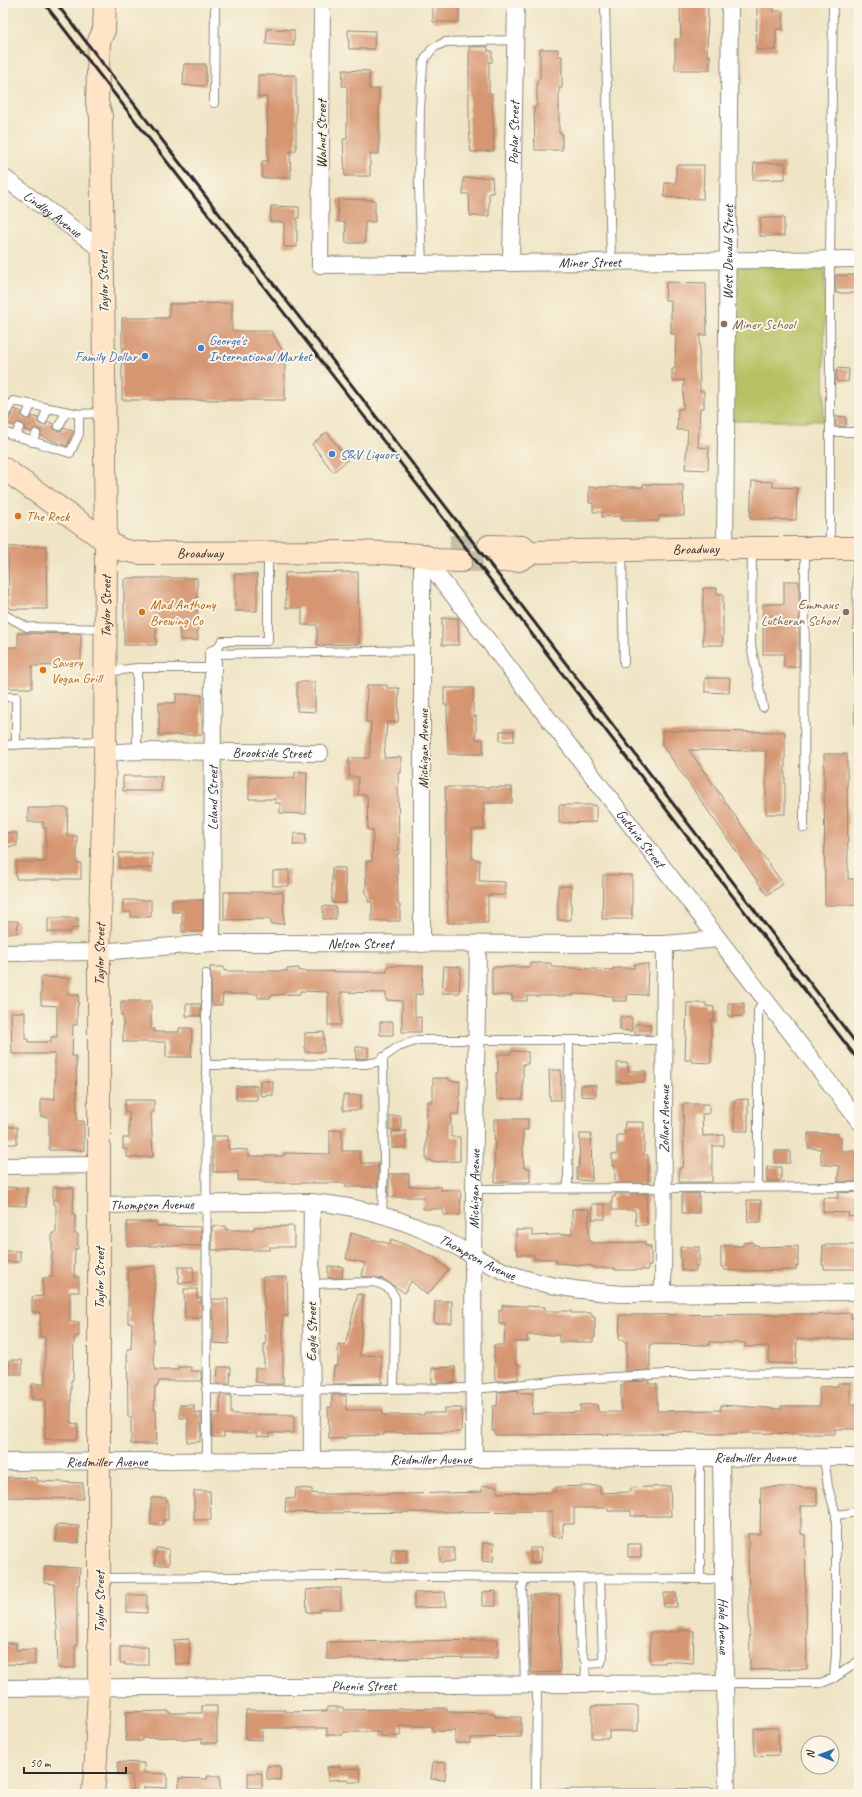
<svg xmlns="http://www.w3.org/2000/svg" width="862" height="1797" viewBox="0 0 862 1797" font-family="Caveat,sans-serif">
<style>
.green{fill:#b5c162;stroke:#707646}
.building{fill:#d69672}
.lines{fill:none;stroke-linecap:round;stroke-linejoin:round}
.secondary-tunnel{stroke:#c8bfa5;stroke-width:22;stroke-dasharray:22 11;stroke-linecap:butt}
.service-casing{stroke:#8d8878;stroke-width:10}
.minor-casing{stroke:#8d8878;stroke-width:18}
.secondary-casing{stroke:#8d8878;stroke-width:24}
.service{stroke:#fff;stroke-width:8}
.minor{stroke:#fff;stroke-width:16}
.secondary{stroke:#ffe4c6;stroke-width:22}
.rail{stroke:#2b2b2b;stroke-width:3}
.education-dot{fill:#8d6e63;stroke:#fcf5e5;stroke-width:1.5}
.shop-dot{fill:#3f7fe0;stroke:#fcf5e5;stroke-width:1.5}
.food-dot{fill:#e8710a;stroke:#fcf5e5;stroke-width:1.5}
.labels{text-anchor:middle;stroke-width:4;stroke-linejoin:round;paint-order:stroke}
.street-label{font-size:14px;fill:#2b2b2b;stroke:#fcf5e5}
.education-label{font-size:14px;fill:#785e54;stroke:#fcf5e5;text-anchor:start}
.shop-label{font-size:14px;fill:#366cbe;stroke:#fcf5e5;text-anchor:start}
.food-label{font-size:14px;fill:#c56008;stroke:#fcf5e5;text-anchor:start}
</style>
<rect width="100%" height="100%" fill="#fcf5e5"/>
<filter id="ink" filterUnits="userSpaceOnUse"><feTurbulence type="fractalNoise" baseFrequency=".025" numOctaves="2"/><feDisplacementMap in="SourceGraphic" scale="8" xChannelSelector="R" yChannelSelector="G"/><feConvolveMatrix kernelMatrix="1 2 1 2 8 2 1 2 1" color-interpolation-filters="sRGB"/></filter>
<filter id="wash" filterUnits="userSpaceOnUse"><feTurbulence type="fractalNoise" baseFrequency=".012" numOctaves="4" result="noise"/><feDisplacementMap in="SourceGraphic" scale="16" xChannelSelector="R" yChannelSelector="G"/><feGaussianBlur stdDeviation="0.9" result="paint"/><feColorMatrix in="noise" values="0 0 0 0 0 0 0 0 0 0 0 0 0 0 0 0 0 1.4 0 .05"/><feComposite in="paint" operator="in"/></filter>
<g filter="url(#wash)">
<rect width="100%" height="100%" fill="#efe4c4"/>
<path class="green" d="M825 259 824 421H726L727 261Z"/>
<g id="blocks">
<path class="building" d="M680 3H708L707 56H710V70H675V39H681Z
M759 3H774L773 11H783V29H776V50H756L757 9Z
M433 5H459V22H433Z
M267 29 294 30V46L266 44Z
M348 30 375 31 374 49H349Z
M469 47H488V51H492V62H489V93H492L494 151 471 152 469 129Z
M540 49H558V56H562V88H559V133H562V150H535L534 107H537V80L540 79Z
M184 64H206V86L183 85Z
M343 70 369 71V89H379V154H370V176H345L343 139H347V86H342Z
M258 75H296V151H290L291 178H262V161H268L267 97H258Z
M754 163H785V179L753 180Z
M676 165H704L703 199 664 197 665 183H676Z
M492 177 493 193H489V216H470L469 194H463V178Z
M338 199 375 200V222H365V243H346L345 222H338Z
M271 206 299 207V218H297V247H284V222H270Z
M760 218H784V236H760Z
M836 275H856L857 282H859V293H836Z
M666 282 706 283 707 335H700L699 363 700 391H704V408H700L698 447 709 448 708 470 685 469 688 430H677L678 409H683L684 380 672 381V369H675L676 334H671V300H665Z
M232 303V331H271L285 355V400H122V318H169V304Z
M837 368 849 369 848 382 836 381Z
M14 409 22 412V417L25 419H30L32 416 38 418V423L41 425H46L48 422 54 424V429L57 431H62L64 428 73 431 67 446 41 436V431L38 429H33L31 432 24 430V425L21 423H16L14 426 7 423Z
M836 416 846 417V426H836Z
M327 432 348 460 333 472 312 444Z
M752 481 773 482V487L797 488 796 520 750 519Z
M643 484 683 485 684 516H659V521H622V516L602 517V512H593V503H589V487H643Z
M46 546 47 609H9L8 547Z
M358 572 359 644 317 645V625H302V608H286L285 573Z
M235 574H257V611H235Z
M128 578H197L198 640H180L179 621H156V645H124V580Z
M784 581H799V667H784V654H763V604H784Z
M703 588H717V594H723V645H703Z
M442 618H458L459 645H442Z
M18 633 81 634V665L32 666V688H3V647H18Z
M705 678H730L729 693 705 692Z
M297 682H315V712L297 711Z
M367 685H387V688H399L398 722H387L384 758 401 757V773H398L399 854H397L398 905H400V921H372V902H368V895H366V861H372L373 830H368L367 795H358V777H349V758H369L371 722H366Z
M444 688H473V716H476V739H483V754H448L447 705H444Z
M176 694 202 695V735H159V703H176Z
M500 731H514V741H500Z
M662 731 785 732V814H766V751L689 750 783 884 767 895 662 745Z
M824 754H847L848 879H859V905H825Z
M295 772H307L306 814 280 813V803H275V799H249V776L265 777V778H295Z
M123 776H162L161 791H123Z
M445 787H512V803H484V829H472V859L480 860 479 881 505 882V895H488V923H448Z
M559 805H596V822L559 823Z
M28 808H68L67 836H77V863H81V879H16V862H46V828H43V822H28Z
M4 833H17V846L4 847Z
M294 833 306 834 305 845H293Z
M119 853H152V868H119Z
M332 868H345L346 903H332Z
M289 870V886H273V871Z
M603 875H632V919H602Z
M558 886H571V920H558Z
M224 892H283L284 924H271V919L224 920Z
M123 900H151V917H131V912H123Z
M172 900H203V932H182V912H172Z
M323 906 336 907V919H323Z
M48 918H78V928L71 929V932H48Z
M3 921H18L17 933H3Z
M530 963H551V967L613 970V968H634V964H648L647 995 627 994V1001H613V996L573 994V996H527V1001H512V995H492V967H530Z
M387 966H423L422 995 415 994V1017H421V1032H402V1001L386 1000V993L341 992V1025H328V992L300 991V994L271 995V998H258V994H223L222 1005H212L210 967H224V971H287V969L299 968V971L354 972H387Z
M444 966 461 967 459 993H442Z
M41 977 69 978 68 995H79L78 1007H77V1025H73L72 1056H76L77 1121H84V1150H49V1117H41V1099H55V1054H12L11 1012H25V1039H28V1042H51V1037H57V1006L41 1005Z
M121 1001H151V1029H154V1032H179V1028H192L191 1057H166V1042H123V1016H121Z
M687 1003H706V1006L714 1007V1020H711V1063L692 1062V1060H685Z
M728 1003H744V1016H728Z
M186 1004H201V1016H186Z
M620 1017 632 1018V1031L620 1030Z
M380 1022H393V1035H380Z
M635 1024H650V1034H635Z
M324 1032V1052H305V1033Z
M356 1047H368V1058L356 1059Z
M511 1051 528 1052V1064H523V1099H497L496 1073H498V1054H511Z
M617 1063H628V1071H645V1082H617Z
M549 1070H561V1100H550Z
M433 1078H449V1081H460L459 1114H451V1137H460V1161L431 1162V1160H426L427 1102H431V1099H433Z
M260 1081H273V1095L260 1096Z
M581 1085H596V1097L581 1096Z
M236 1086H257V1100H236Z
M343 1095H361L360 1110H343Z
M748 1099V1131H734V1100Z
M125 1100H154V1112H151L153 1157H127V1149H123V1138H129V1112H125Z
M683 1104H709V1114H702L703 1136 724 1135V1146H712V1182H679V1168H683L684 1155Z
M390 1116H401V1130H390Z
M494 1119H528V1130H523V1147L524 1168H530V1182H495Z
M625 1122H644V1155H648V1183H615V1166H612V1154L617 1155V1135H624Z
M3 1127H17V1144H3Z
M330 1130H342V1151H359L361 1163H378V1187H346V1183H264V1181L238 1180V1172H213V1136H228V1149L248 1150V1156H284V1153L330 1154Z
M406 1131V1148H392V1132Z
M808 1133 838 1134V1136L841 1137V1151H857L859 1182H838L839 1166 821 1164V1149L808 1148Z
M580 1134H591L592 1181 577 1180V1168H579Z
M775 1151H790V1163H775Z
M767 1167H781V1181H767Z
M389 1174H409V1186L441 1187V1190H461L460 1215H443V1209H423L424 1197H389Z
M3 1187 27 1188 26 1206 3 1205Z
M53 1187 74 1188 73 1214H75V1234H78V1249H75L74 1277H79V1292H70V1322H79V1336L74 1337 73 1380H71V1423L78 1424V1437L76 1439H45V1400H32V1384H45V1337H40V1312H32V1297L43 1296V1278L52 1277V1233H56V1205L53 1204Z
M859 1192V1217L848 1216 849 1213 823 1212V1198H838V1193Z
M682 1193H699V1213H682Z
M615 1194H647V1225H636L635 1210H612V1197H615Z
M747 1200H761V1222H748Z
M592 1204H605V1219H592Z
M572 1209H589V1241H591V1243L645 1242V1246H651V1266H648V1270H615V1268H593V1266L556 1263V1259H534V1255H518V1250H516V1230H532V1236L572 1234Z
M127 1222H157V1226L201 1227V1246L157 1245V1246H127Z
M212 1226H226V1230H254V1227L294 1226V1247H270V1250H212Z
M351 1233 390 1244 391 1239 409 1246 435 1258 448 1270 427 1295 411 1281 405 1293 383 1279 362 1276 365 1263 346 1259Z
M753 1242V1245H758V1247L798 1246V1266H796V1270L743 1271 724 1270V1267H721V1246H743V1243Z
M823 1245H858L857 1269H824V1265H822Z
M680 1247H699V1266H696V1271H682V1267H681Z
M6 1251H20V1262H6Z
M155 1266 153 1349 155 1370H178V1367H191V1371H201V1381H159L158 1386H155L154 1410H156L157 1444H131V1417H128L127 1349H131L132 1323H128V1268Z
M328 1266 343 1267 342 1278H328Z
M178 1267H193L194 1282 179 1283Z
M263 1277H287L288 1316H283V1384H265V1383L255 1382V1368H264V1344L266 1345Z
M184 1289H197V1298H201V1318H185Z
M358 1294 363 1295 360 1356 381 1355 382 1383 333 1384 334 1366H338V1344L345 1345Z
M212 1299H228L229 1344 213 1343 214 1318H212Z
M435 1301H452V1323H434Z
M502 1305 545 1307V1311H571V1313H592V1317H595V1338H593V1342H559V1335H527L528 1342H515V1364H518V1379L498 1381V1380H495L494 1345H504L505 1324H499V1310H502Z
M851 1313V1318H859V1339H797L796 1364 769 1363V1346L745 1347V1343L710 1342V1345L650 1344V1370L625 1371 627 1342H625V1340H619L620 1315 812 1314V1315Z
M9 1360H22V1374H9Z
M218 1367H231L230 1384H217Z
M455 1367V1383H432V1368Z
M650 1381V1384H657V1411L721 1410V1405L781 1409V1406H820L819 1387 838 1386V1383H850V1404H857V1429H835V1434H812L751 1433 716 1434 678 1432 654 1434 495 1435V1431H492L493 1406H497L498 1392 518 1390V1393H533L532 1414 581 1412 580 1405 597 1404 598 1412H621V1385H624L625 1382Z
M220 1395H231V1414L294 1415V1433H270V1437L257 1436V1433H224V1437H212V1413H220Z
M332 1395H346V1410H383V1415H424V1413H444V1408H462L461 1432 384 1433V1435L346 1436V1438L329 1439 328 1407H332Z
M180 1405H194V1413H201V1437H200V1442H187L188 1418H180Z
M3 1477 37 1478V1481L83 1483V1499L3 1497Z
M482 1486H497V1493L556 1492V1487L585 1486H600V1493L631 1492V1488L670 1486 671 1516H631V1511H608V1508H574V1524H563V1537H552V1511L323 1513 285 1512 286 1498 295 1499 296 1488 312 1489V1493L319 1494H408L482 1492Z
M761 1487H801V1488H817V1506H801V1534L805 1535 807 1669 750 1670 748 1534H760Z
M194 1491H210L211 1520H194Z
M151 1498H166V1500H168V1520H163V1525H151Z
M56 1525 79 1526V1543L56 1542Z
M483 1543H494L493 1562 482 1561Z
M628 1544H641V1557H628Z
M156 1548 169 1549V1565H155Z
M440 1548H454V1562H440Z
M530 1548H541V1562L531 1563Z
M392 1549H406L407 1563H392Z
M45 1566 80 1568 79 1585H77V1646H75V1668H58L57 1625H56L54 1584 44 1583Z
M327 1588H341V1609H319V1612H307L306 1590Z
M496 1591V1606H482V1592Z
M445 1592 446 1607 414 1608V1593Z
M664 1593H676L677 1607H664Z
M126 1595H147V1613L126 1612Z
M530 1595H559L560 1672 531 1673Z
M680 1630 694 1631 693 1663 665 1661V1663H650V1632H680Z
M189 1639 190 1664H175L174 1640Z
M498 1640V1658L327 1659V1642Z
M3 1643H16V1650L35 1649V1665L3 1664Z
M120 1647H148V1665H125V1663H120Z
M202 1706H217V1743H202V1739H177V1737L142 1738V1741H126V1712L169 1711V1713H202Z
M592 1706H638V1731H609V1738H592Z
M327 1707H343V1710L447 1708V1712L495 1713V1717H521V1737L471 1738V1743H455V1731H432V1726H400V1736H381V1732H343V1735H327V1728H262V1740L245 1739 246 1710H286V1712L327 1711Z
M754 1728H778L779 1755 754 1756Z
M118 1762 144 1763V1773L167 1774V1788L144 1787V1794H132V1775L118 1774Z
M433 1762 446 1763 445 1780 431 1779Z
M267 1766H280V1780L267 1779Z
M327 1767H340V1769L360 1768 361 1782H348V1779L328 1780Z
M248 1773H262V1788H248Z
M207 1776H220V1791L179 1790V1778L208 1779Z"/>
</g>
</g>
<g filter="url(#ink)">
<use href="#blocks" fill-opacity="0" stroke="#8d8878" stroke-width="1"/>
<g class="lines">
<path class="secondary-tunnel" d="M450 546H487
M461 561H500"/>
<defs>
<path id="service" d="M605 3 611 262
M214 103 215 3
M422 264 419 187 420 109 423 64 426 57 433 48 445 42 516 40
M27 414 31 405
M3 417 13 401 79 414 104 413
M43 420 48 408
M59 426 66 412
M3 432 70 453 79 434V414
M830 432V259L833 3
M15 436 19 428
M32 442 36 434
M830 547V432H859
M752 549 751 645 763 707
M857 549 859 724
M622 552 624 663
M3 614 27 627 105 629
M213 654 423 650
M213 654 222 641H268V554
M137 668V751
M106 672 137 668H213
M3 697H16V745
M3 745 104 741
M804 828 805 549
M206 974 207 1461
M207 1065 365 1064 377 1062 398 1047 418 1040H665
M758 1187V1011L760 1006 765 1000
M568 1188 569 1040
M474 1189 859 1187
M382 1214 384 1166 383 1057
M311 1284 374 1282C384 1285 391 1288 395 1298L394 1388
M206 1389 245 1390 485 1388 563 1380 668 1374 859 1373
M824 1457 828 1487 836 1515V1655L834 1678
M836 1515 859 1512
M100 1578 341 1576 527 1578
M578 1578 581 1650 586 1663 585 1684
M700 1579V1458
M586 1664 601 1663 603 1657 600 1578
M725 1683H821L834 1678 859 1661
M525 1684 522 1586 527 1578 723 1579
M534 1794 727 1793
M536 1794 537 1684"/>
<g id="minor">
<path id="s1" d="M322 3 320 265 859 259"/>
<path id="s2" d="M3 177 102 250"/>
<path id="s3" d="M511 263 516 3"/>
<path id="s4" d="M725 548 730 3"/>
<path id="s5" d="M422 555 859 1121"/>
<path id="s6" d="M105 753 137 751 320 753"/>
<path id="s7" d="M212 943 213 654"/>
<path d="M422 944V555"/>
<path id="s8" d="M3 953 99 952 212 943 665 944 718 939"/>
<path d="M3 1166 100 1165"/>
<path id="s9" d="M100 1205 312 1202C359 1206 401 1218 443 1239 466 1251 487 1265 511 1274 547 1287 584 1291 622 1294L859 1292"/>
<path id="s10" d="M663 1293 665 944"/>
<path id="s11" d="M474 1458 473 1255 478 944"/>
<path id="s12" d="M721 1458 727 1794"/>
<path d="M312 1461 311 1284 312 1202"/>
<path id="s13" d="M3 1462C288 1461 574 1457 859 1457"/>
<path id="s14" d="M3 1688 725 1683"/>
</g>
<g id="secondary">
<path id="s15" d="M3 468 106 541 122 550 139 553 362 552 422 555 436 560 461 561"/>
<path d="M489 546 524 547"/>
<path id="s16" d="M500 561 519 560 533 552 725 548H859"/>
<path id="s17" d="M93 1794 96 1759 99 1687V952L105 753 106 541 101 115 97 103 99 41 104 30 105 3"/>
</g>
</defs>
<use href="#service" class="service-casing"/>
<use href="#minor" class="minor-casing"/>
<use href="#secondary" class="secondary-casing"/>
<use href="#service" class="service"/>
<use href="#minor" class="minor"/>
<use href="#secondary" class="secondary"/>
<path class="rail" d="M44 3 450 527 859 1061
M56 3 460 525 859 1047"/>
</g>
</g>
<g class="education-dot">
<circle cx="724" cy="324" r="4"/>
<circle cx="846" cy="612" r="4"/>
</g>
<g class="shop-dot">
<circle cx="201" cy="348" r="4"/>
<circle cx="145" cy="356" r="4"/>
<circle cx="332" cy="454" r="4"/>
</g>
<g class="food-dot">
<circle cx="18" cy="516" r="4"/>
<circle cx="142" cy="612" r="4"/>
<circle cx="43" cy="670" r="4"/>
</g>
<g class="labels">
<g class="street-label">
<text dy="5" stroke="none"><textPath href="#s3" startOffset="130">Poplar Street</textPath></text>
<text transform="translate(321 134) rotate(-90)" y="5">Walnut Street</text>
<text dy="5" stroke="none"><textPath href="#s2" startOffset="62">Lindley Avenue</textPath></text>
<text dy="5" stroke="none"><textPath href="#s4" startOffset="296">West Dewald Street</textPath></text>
<text dy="5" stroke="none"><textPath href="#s1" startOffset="532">Miner Street</textPath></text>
<text transform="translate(103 282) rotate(-91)" y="5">Taylor Street</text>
<text dy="5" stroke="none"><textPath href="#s16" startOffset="198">Broadway</textPath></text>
<text dy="5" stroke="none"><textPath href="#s15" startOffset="223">Broadway</textPath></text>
<text dy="5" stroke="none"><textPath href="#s17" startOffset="1188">Taylor Street</textPath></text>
<text transform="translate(423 749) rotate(-90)" y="5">Michigan Avenue</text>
<text dy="5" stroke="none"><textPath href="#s6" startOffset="167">Brookside Street</textPath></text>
<text dy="5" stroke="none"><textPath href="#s7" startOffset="145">Leland Street</textPath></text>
<text dy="5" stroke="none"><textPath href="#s5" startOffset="358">Guthrie Street</textPath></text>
<text dy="5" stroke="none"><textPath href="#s8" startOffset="358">Nelson Street</textPath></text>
<text dy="5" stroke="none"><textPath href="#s17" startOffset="840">Taylor Street</textPath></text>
<text dy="5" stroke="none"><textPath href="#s10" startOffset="174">Zollars Avenue</textPath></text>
<text dy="5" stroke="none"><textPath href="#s11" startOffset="269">Michigan Avenue</textPath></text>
<text dy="5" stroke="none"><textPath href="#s9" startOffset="52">Thompson Avenue</textPath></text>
<text dy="5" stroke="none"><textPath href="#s9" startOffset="388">Thompson Avenue</textPath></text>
<text transform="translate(99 1278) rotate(-90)" y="5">Taylor Street</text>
<text transform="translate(311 1332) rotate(-90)" y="5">Eagle Street</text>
<text dy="5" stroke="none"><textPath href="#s13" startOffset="752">Riedmiller Avenue</textPath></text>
<text dy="5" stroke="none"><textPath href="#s13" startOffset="428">Riedmiller Avenue</textPath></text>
<text dy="5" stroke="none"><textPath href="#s13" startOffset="104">Riedmiller Avenue</textPath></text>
<text transform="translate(99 1602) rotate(-90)" y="5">Taylor Street</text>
<text dy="5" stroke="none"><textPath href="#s12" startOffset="168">Hale Avenue</textPath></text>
<text dy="5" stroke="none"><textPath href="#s14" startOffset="361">Phenie Street</textPath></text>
</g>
<g class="education-label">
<text x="732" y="329">Miner School</text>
<text x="838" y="609" text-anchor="end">Emmaus<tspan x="838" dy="16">Lutheran School</tspan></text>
</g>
<g class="shop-label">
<text x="209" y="345">George's<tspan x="209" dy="16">International Market</tspan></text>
<text x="137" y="361" text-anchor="end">Family Dollar</text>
<text x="340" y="459">S&amp;V Liquors</text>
</g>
<g class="food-label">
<text x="26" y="521">The Rock</text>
<text x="150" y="609">Mad Anthony<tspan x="150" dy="16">Brewing Co</tspan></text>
<text x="51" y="667">Savery<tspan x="51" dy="16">Vegan Grill</tspan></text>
</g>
</g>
<rect width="862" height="1797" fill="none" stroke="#fcf5e5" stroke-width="16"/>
<g transform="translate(820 1755) rotate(271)"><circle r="19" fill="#fcf5e5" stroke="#a8a49b"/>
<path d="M0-3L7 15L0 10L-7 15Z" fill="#1f6fb2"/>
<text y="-6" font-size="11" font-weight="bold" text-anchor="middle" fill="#2b2b2b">N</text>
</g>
<path d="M24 1767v6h102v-6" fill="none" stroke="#2b2b2b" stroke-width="2"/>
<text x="30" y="1767" font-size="12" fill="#2b2b2b" stroke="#fcf5e5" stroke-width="3" paint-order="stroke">50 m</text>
</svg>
